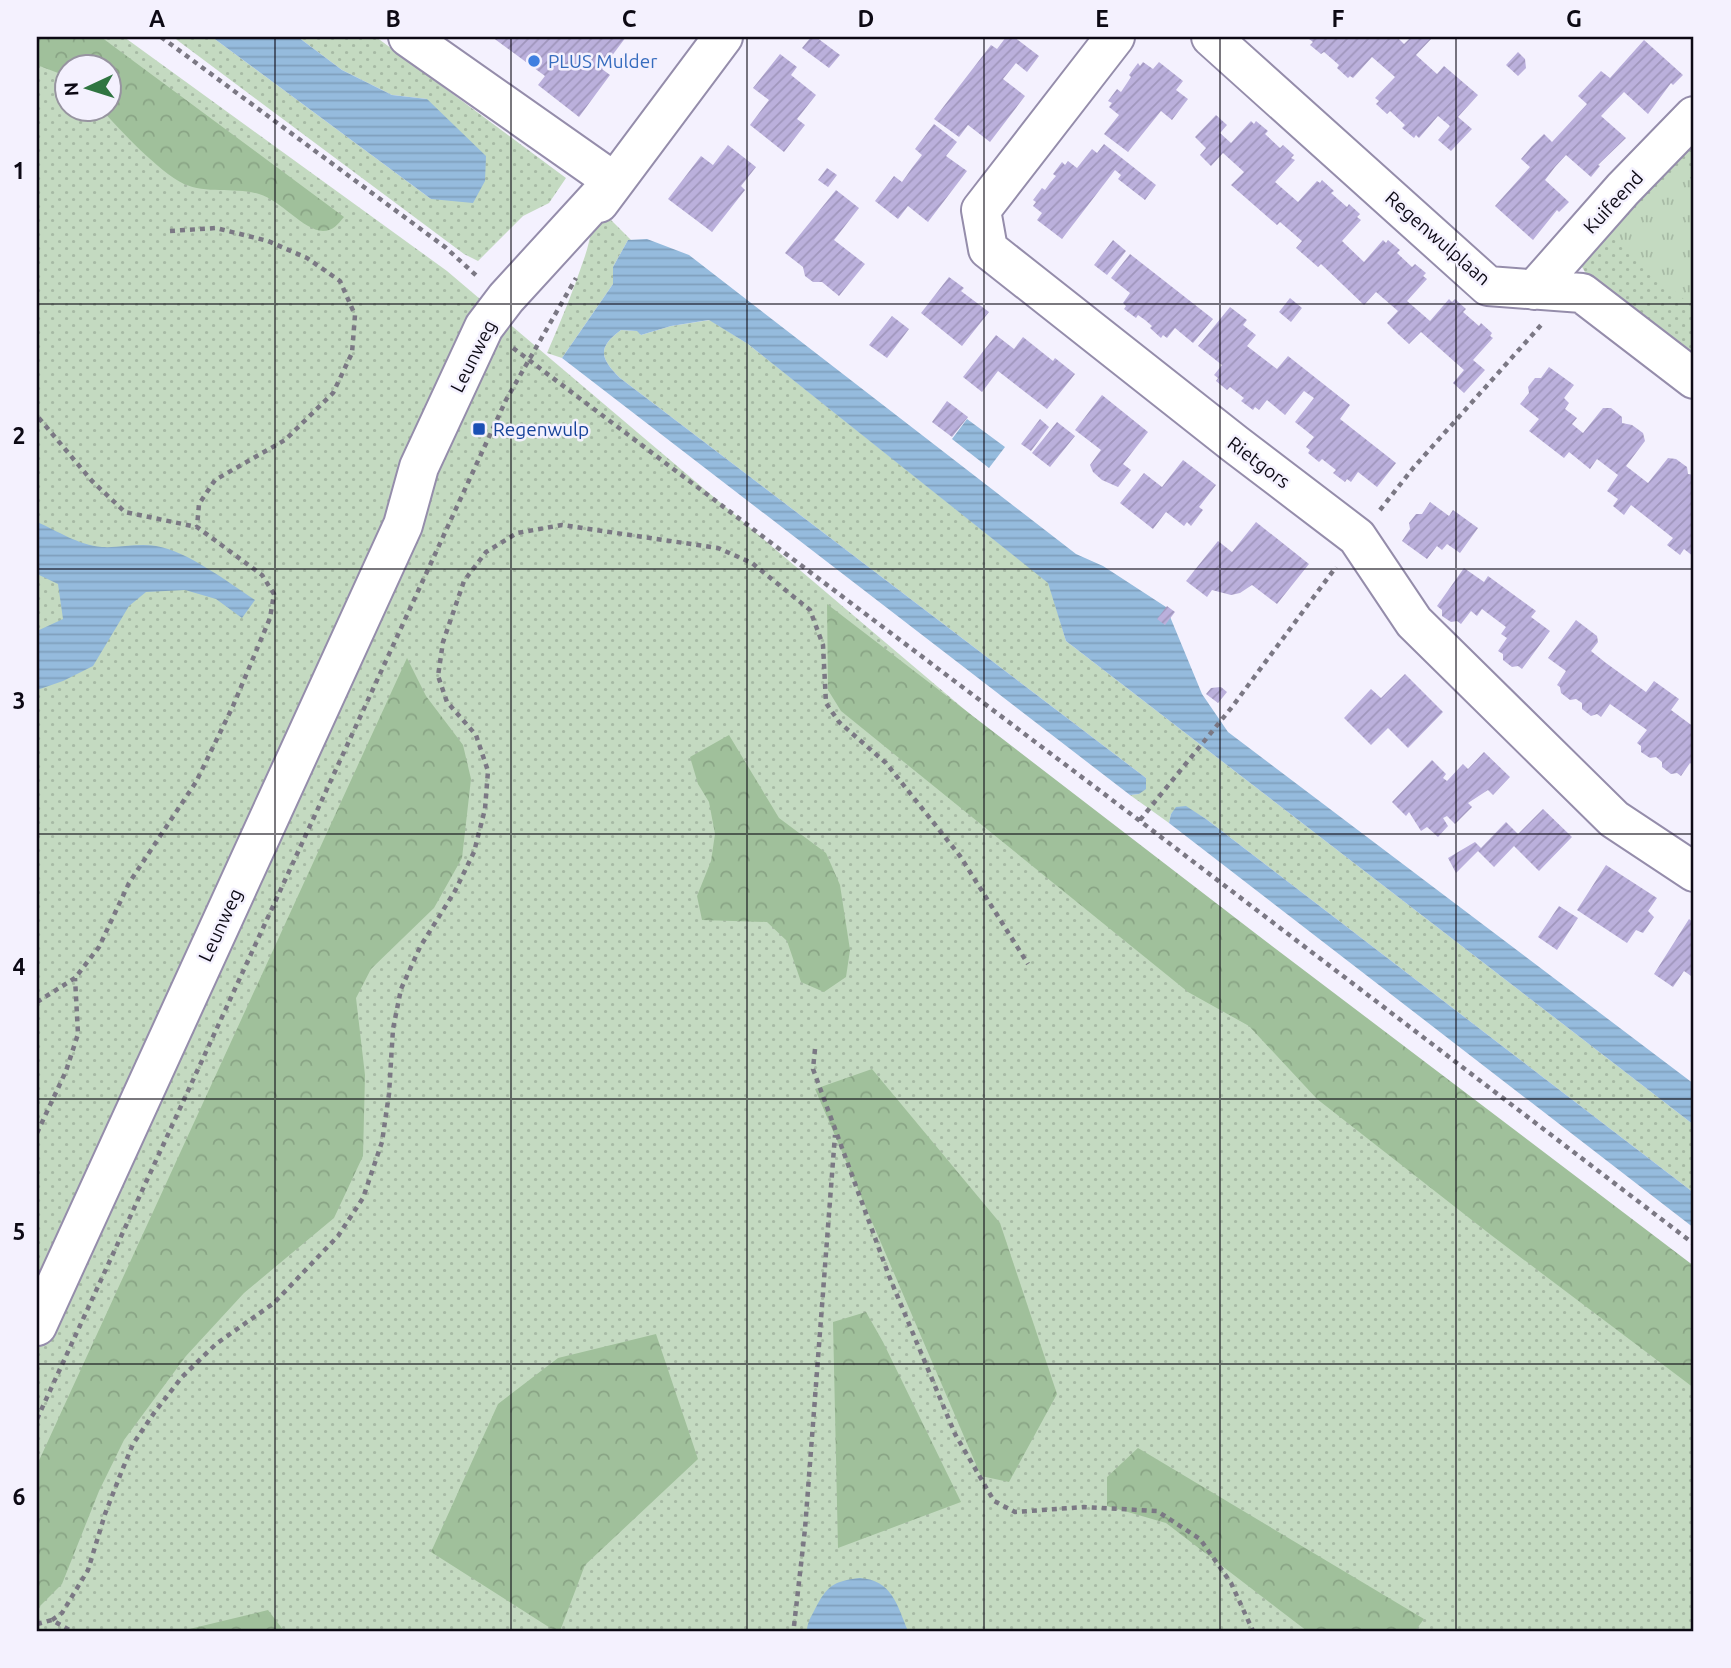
<svg xmlns="http://www.w3.org/2000/svg" width="1731" height="1668" viewBox="0 0 1731 1668" font-family="Ubuntu,sans-serif">
<style>
.grass{fill:url(#grass-dots);fill-rule:evenodd}
.forest{fill:url(#forest-crowns)}
.park{fill:url(#park-tufts)}
.water{fill:url(#water-rules)}
.building{fill:url(#building-hatch)}
.lines{fill:none;stroke-linecap:round;stroke-linejoin:round}
.street-casing{stroke:#958dab;stroke-width:42}
.path{stroke:#7b7884;stroke-width:4.5;stroke-dasharray:5 5;stroke-linecap:butt}
.street{stroke:#fff;stroke-width:38}
.grid{fill:none;stroke:#0c0914;stroke-width:2;stroke-opacity:0.55}
.shop-dot{fill:#3f7fe0;stroke:#f4f1fe;stroke-width:2.5}
.transit-dot{fill:#1a4fb4;stroke:#f4f1fe;stroke-width:2.5}
.labels{text-anchor:middle;stroke-width:5;stroke-linejoin:round;paint-order:stroke}
.shop-label{font-size:19px;fill:#366cbe;stroke:#f4f1fe;text-anchor:start}
.street-label{font-size:19px;fill:#0c0914;stroke:#f4f1fe}
.transit-label{font-size:19px;fill:#164399;stroke:#f4f1fe;text-anchor:start}
.neatline{fill:none;stroke:#0c0914;stroke-width:2.5}
.grid-label{font-size:23px;text-anchor:middle;font-weight:bold;fill:#0c0914}
</style>
<defs>
<pattern id="grass-dots" width="8" height="8" patternUnits="userSpaceOnUse" patternTransform="scale(1.75)"><rect width="8" height="8" fill="#c4dac1"/><path d="M2 2h.1M6 6h.1" fill="none" stroke="#a7baa5" stroke-width="1.8" stroke-linecap="round"/></pattern>
<pattern id="forest-crowns" width="20" height="18" patternUnits="userSpaceOnUse" patternTransform="scale(1.75)"><rect width="20" height="18" fill="#a0c09b"/><path d="M2 6a3 3 0 1 1 6 0M12 15a3 3 0 1 1 6 0" fill="none" stroke="#89a485"/></pattern>
<pattern id="park-tufts" width="24" height="20" patternUnits="userSpaceOnUse" patternTransform="scale(1.75)"><rect width="24" height="20" fill="#c4dac1"/><path d="M3 7l-1-3M5 7V3M7 7l1-3M15 17l-1-3M17 17v-4M19 17l1-3" fill="none" stroke="#a7baa5"/></pattern>
<pattern id="water-rules" width="6" height="5" patternUnits="userSpaceOnUse" patternTransform="scale(1.75)"><rect width="6" height="5" fill="#95bbdd"/><path d="M0 2.5h6" fill="none" stroke="#7f9fbd"/></pattern>
<pattern id="building-hatch" width="6" height="6" patternUnits="userSpaceOnUse" patternTransform="scale(1.75)"><rect width="6" height="6" fill="#bbb0dc"/><path d="M-1 1l2-2M0 6l6-6M5 7l2-2" fill="none" stroke="#a096bc"/></pattern>
</defs>
<rect width="100%" height="100%" fill="#f4f1fe"/>
<path class="grass" d="M37 37H124L447 271 1659 1298 1694 1313V1631H37ZM66 66H108V108H66Z
M173 37H212L431 199 427 99 392 95 342 70 298 37H376L566 178 549 203 523 216 478 261 464 254Z
M1694 134V363L1589 279 1582 267 1579 255Z
M601 210 631 240H628L613 267V284L562 358 547 353C561 321 574 289 585 256 591 239 590 226 601 210Z
M710 320 748 344 1049 583 1066 641 1694 1125V1193L1206 819 1186 807H1177L1171 814 1169 823 1130 795 1139 794 1146 778 620 378C601 359 596 348 621 330L638 331 641 335 671 326Z"/>
<path class="forest" d="M37 37H101L344 217C338 224 333 231 323 231 303 230 282 201 259 194 235 187 207 194 184 184 158 171 121 131 101 109L108 108V66H66V76L37 65Z
M827 604 1255 933 1694 1266V1388L1491 1235 1317 1099 1249 1026 1188 992 841 711 828 690Z
M407 658 426 696 463 745 471 779 462 858 434 908 371 969 356 998 365 1075 363 1156 334 1218 244 1293 186 1356 124 1440 99 1491 62 1584 37 1609V1465Z
M729 735 779 818 826 853 840 885 850 950 846 977 824 992 801 982 787 941 767 922 702 920 697 896 711 861 715 834 709 802 698 784 690 757Z
M872 1069 1000 1223 1057 1394 1009 1482 981 1476 815 1089Z
M866 1312 883 1342 961 1502 838 1548 833 1322Z
M656 1334 698 1459 585 1565 560 1631H555L431 1552 498 1404 558 1358Z
M1138 1448 1424 1619 1415 1631H1307L1166 1523 1107 1506V1477Z
M268 1610 284 1631H181Z"/>
<path class="park" d="M1683 166 1694 184V308L1614 239Z"/>
<path class="water" d="M212 37H298L342 70 392 95 427 99 486 156 485 181 473 203 431 199Z
M647 239 689 255 1076 554 1103 566 1166 607 1202 694 1228 732 1694 1084V1125L1066 641 1048 583 748 344 709 320 671 326 641 335 637 331 621 330C596 348 601 359 620 378L1146 778V789L1139 794 1130 795 562 358 613 284V267L628 240Z
M967 419 1005 447 989 468 952 439Z
M37 522C58 531 78 545 102 547 120 548 138 543 156 546 187 551 228 582 255 600L242 618 216 599 185 590 146 592 129 606 93 666 63 681 37 690V631L63 619 58 584 37 574Z
M1186 806 1206 819 1694 1193V1228L1169 823 1171 814 1176 807Z
M860 1578C892 1580 897 1605 908 1631H807C807 1623 811 1617 815 1609 827 1586 833 1581 860 1578Z"/>
<path class="building" d="M492 37H626L602 69 610 75 579 117 538 85 545 76Z
M811 37H816L840 55 829 68 802 48Z
M1006 37H1014L1039 56 1027 72 1016 63 1003 79 1025 96 990 142 968 125 959 137 934 119 991 45 997 49Z
M1311 37H1397L1404 44 1411 37H1433L1416 55 1437 74 1444 66 1478 95 1458 117 1472 129 1451 151 1438 140 1450 126 1438 116 1419 138 1416 135 1414 138 1402 128 1405 125 1390 111 1387 114 1376 104 1379 101 1375 98 1395 77 1372 57 1353 78 1350 76 1348 78 1337 68 1339 65 1324 52 1321 54 1310 45 1313 42 1309 39Z
M1644 40 1683 75 1673 85 1671 83 1648 114 1624 92 1601 116 1626 138 1598 165 1600 166 1591 177 1566 155 1555 167 1545 180 1569 202 1559 212 1557 210 1533 240 1495 206 1530 167 1521 159 1532 146 1544 134 1552 142 1587 104 1578 96 1601 71 1610 78Z
M1518 52 1525 59 1526 68 1518 76 1506 65Z
M780 54 797 67 791 75 816 95 797 119 805 125 784 152 750 125 769 100 753 88Z
M1143 62 1153 69 1159 62 1183 81 1176 90 1188 99 1172 120 1161 111 1128 152 1104 134 1119 115 1109 107 1112 103 1108 101 1117 89 1121 92 1131 77 1129 75 1138 63 1140 66Z
M1216 115 1227 125 1220 133 1231 143 1251 121 1254 124 1256 121 1268 131 1265 134 1280 148 1283 145 1294 155 1291 158 1295 160 1275 182 1298 202 1317 181 1320 183 1322 180 1334 191 1331 193 1347 207 1349 204 1360 214 1357 217 1361 220 1342 241 1364 262 1383 240 1386 243 1388 240 1400 250 1397 253 1412 267 1415 264 1426 273 1423 276 1427 279 1407 301 1430 321 1449 299 1452 302 1455 299 1466 309 1463 312 1479 326 1481 323 1492 333 1490 336 1493 338 1473 360 1485 370 1464 393 1453 383 1464 370 1421 332 1409 344 1398 334 1387 323 1398 311 1376 292 1364 305 1321 264 1318 267 1296 248 1302 241 1280 222 1277 225 1231 185 1244 172 1223 153 1211 166 1200 155 1206 148 1195 137Z
M934 124 957 142 946 156 967 171 928 222 908 206 898 219 875 201 894 176 902 182 912 168 922 155 915 149Z
M1104 144 1156 185 1145 200 1118 179 1121 175 1115 170 1062 239 1037 220 1042 213 1033 206 1036 202 1033 200 1042 188 1045 190 1050 183 1056 176 1053 174 1062 162 1065 165 1068 161 1077 168 1092 149 1097 153Z
M728 145 756 167 741 186 745 190 712 232 668 199 701 156 713 165Z
M827 168 837 175 828 187 818 180Z
M836 190 859 208 834 240 865 264 839 296 822 282H813L805 276 803 267 785 253Z
M1113 240 1126 251 1107 275 1094 265Z
M1130 254 1213 319 1193 343 1175 328 1167 338 1163 335 1161 338 1150 328 1152 326 1145 320 1138 315 1136 318 1124 309 1126 306 1123 303 1130 293 1111 278Z
M949 277 964 288 961 291 989 312 962 346 921 313Z
M1290 298 1302 308 1291 322 1279 312Z
M1230 307 1247 320 1243 325 1256 335 1247 346 1277 369 1288 356 1350 405 1340 419 1396 463 1377 487 1358 472 1351 482 1347 479 1345 482 1333 473 1336 470 1322 459 1319 462 1308 453 1310 450 1306 447 1314 437 1295 422 1314 398 1304 391 1285 415 1267 400 1259 410 1255 407 1253 410 1241 401 1244 398 1230 387 1227 390 1216 381 1218 378 1214 375 1222 365 1198 346Z
M892 316 909 329 887 358 869 345Z
M996 335 1014 349 1023 337 1053 361 1055 358 1075 374 1047 409 998 371 982 392 963 377Z
M1549 367 1574 385 1564 398 1569 403 1565 409 1577 418 1572 424 1583 433 1603 408H1611L1622 417V423L1632 425 1643 433 1645 441 1626 466 1648 483 1668 458 1676 459 1687 467 1688 474 1694 475V557L1684 549 1680 555 1667 545 1673 538 1631 505 1624 515 1613 506 1618 499 1607 491 1618 475 1597 459 1590 469 1569 452 1564 458 1529 431 1539 419 1520 404 1529 393 1528 387 1535 378H1541Z
M1102 395 1148 432 1123 464 1131 470 1118 487 1102 480 1093 472 1090 465 1101 450 1075 430Z
M947 401 968 417 952 437 932 422Z
M1040 419 1049 427 1031 451 1021 444Z
M1057 422 1075 436 1050 467 1032 453Z
M1183 460 1216 485 1199 507 1203 510 1191 526 1187 522 1184 526 1166 512 1153 529 1120 503 1144 473 1162 487Z
M1430 502 1449 516 1453 510 1478 528 1460 553 1447 544 1442 550 1437 546 1427 559 1402 541 1410 529 1409 523 1416 514H1422Z
M1256 522 1309 564 1277 604 1252 585 1240 593 1231 595 1212 590 1207 597 1186 581 1218 541 1232 552Z
M1464 568 1484 582 1488 576 1536 611 1531 617 1550 631 1522 669 1518 666 1512 667 1503 660V654L1498 651 1507 638 1501 634 1506 627 1482 609 1477 616 1471 611 1461 624 1457 621 1451 622 1442 616V610L1437 606Z
M1167 606 1175 612 1165 625 1157 619Z
M1576 620 1597 636 1598 642 1591 651 1606 663 1646 692 1654 681 1679 699 1671 710 1694 727V766L1690 763 1681 776 1677 773 1671 774 1662 767V762L1656 757 1650 758 1641 752V746L1637 743 1647 730 1610 704 1601 717 1597 714 1591 716 1582 709V703L1576 699 1570 700 1561 693 1560 687 1557 685 1566 671 1548 658Z
M1405 674 1443 712 1408 748 1388 728 1371 745 1344 718 1371 689 1381 698Z
M1221 687 1227 692 1218 703 1206 694 1211 688Z
M1484 752 1510 777 1493 795 1488 790 1468 803 1472 807 1455 824 1447 816 1443 818 1448 826 1438 837 1427 827 1421 831 1409 812 1406 816 1392 802 1432 760 1446 774 1443 778 1447 781 1463 764 1468 769Z
M1543 809 1572 837 1539 871 1514 846 1494 867 1478 851 1456 873 1448 858 1475 842 1481 848 1506 822 1518 834Z
M1606 865 1657 898 1648 911 1654 917 1643 933 1636 930 1627 943 1577 910Z
M1559 906 1578 918 1557 950 1538 937Z
M1689 919 1694 923V978L1684 971 1673 987 1654 974Z"/>
<g class="lines">
<defs>
<path id="street" d="M408 37 613 181
M1115 37 981 210 988 249 1235 444 1357 537 1414 622 1614 819 1694 872
M1211 37 1488 286 1582 293 1694 379
M599 203 723 37
M1534 290 1623 189 1694 116
M37 1326 403 525 419 467 484 327 506 298 613 181"/>
</defs>
<use href="#street" class="street-casing"/>
<path class="path" d="M161 37 445 247 479 278
M170 231 216 228 268 241 307 258 340 281 355 315 352 353 333 393 285 440 215 480 199 504 197 527
M513 348 1140 821 1694 1244
M1380 510 1414 467 1542 324
M1140 820 1232 707 1336 567
M37 1002 75 978 99 947 129 883 196 782 233 706 270 618 274 594 262 575 197 527 125 512 92 481 38 417
M815 1049 813 1069 889 1276 955 1434 994 1501 1015 1512 1084 1507 1157 1511 1200 1539 1231 1583 1253 1631
M37 1133 66 1071 78 1034 75 978
M37 1419 506 400 576 278
M52 1620 62 1613 88 1570 105 1514 121 1473 133 1444 154 1413 182 1377 216 1344 274 1303 338 1236 363 1198 382 1142 389 1094 393 1029 401 989 420 947 455 891 474 852 485 809 488 771 476 735 447 702 438 676 443 642 464 581 486 552 517 533 562 525 718 548 752 563 810 610 823 645 826 703 839 722 886 763 960 856 1028 964
M37 1624 52 1620 71 1631
M794 1626 805 1529 835 1135"/>
<use href="#street" class="street"/>
</g>
<path class="grid" d="M275 37V1631M511 37V1631M747 37V1631M984 37V1631M1220 37V1631M1456 37V1631M37 304H1694M37 569H1694M37 834H1694M37 1099H1694M37 1364H1694"/>
<circle class="shop-dot" cx="534" cy="61" r="7"/>
<rect class="transit-dot" x="472" y="422" width="14" height="14" rx="3.5"/>
<g class="labels">
<g class="shop-label">
<text x="548" y="68">PLUS Mulder</text>
</g>
<g class="street-label">
<text transform="translate(1613 202) rotate(-47)" y="7">Kuifeend</text>
<text transform="translate(1438 238) rotate(41)" y="7">Regenwulplaan</text>
<text transform="translate(473 356) rotate(-63)" y="7">Leunweg</text>
<text transform="translate(1259 462) rotate(37)" y="7">Rietgors</text>
<text transform="translate(220 925) rotate(-65)" y="7">Leunweg</text>
</g>
<g class="transit-label">
<text x="493" y="436">Regenwulp</text>
</g>
</g>
<rect width="1731" height="1668" fill="none" stroke="#f4f1fe" stroke-width="77"/>
<g transform="translate(88 88) rotate(266)"><circle r="33" fill="#f4f1fe" stroke="#9794a0" stroke-width="2"/>
<path d="M0-5L12 26L0 18L-12 26Z" fill="#2f7541"/>
<text y="-10" font-size="19" font-weight="bold" text-anchor="middle" fill="#0c0914">N</text>
</g>
<rect x="38" y="38" width="1654" height="1592" class="neatline"/>
<g class="grid-label">
<text x="157" y="27">A</text>
<text x="393" y="27">B</text>
<text x="629" y="27">C</text>
<text x="866" y="27">D</text>
<text x="1102" y="27">E</text>
<text x="1338" y="27">F</text>
<text x="1574" y="27">G</text>
<text x="19" y="179">1</text>
<text x="19" y="444">2</text>
<text x="19" y="709">3</text>
<text x="19" y="975">4</text>
<text x="19" y="1240">5</text>
<text x="19" y="1505">6</text>
</g>
</svg>
